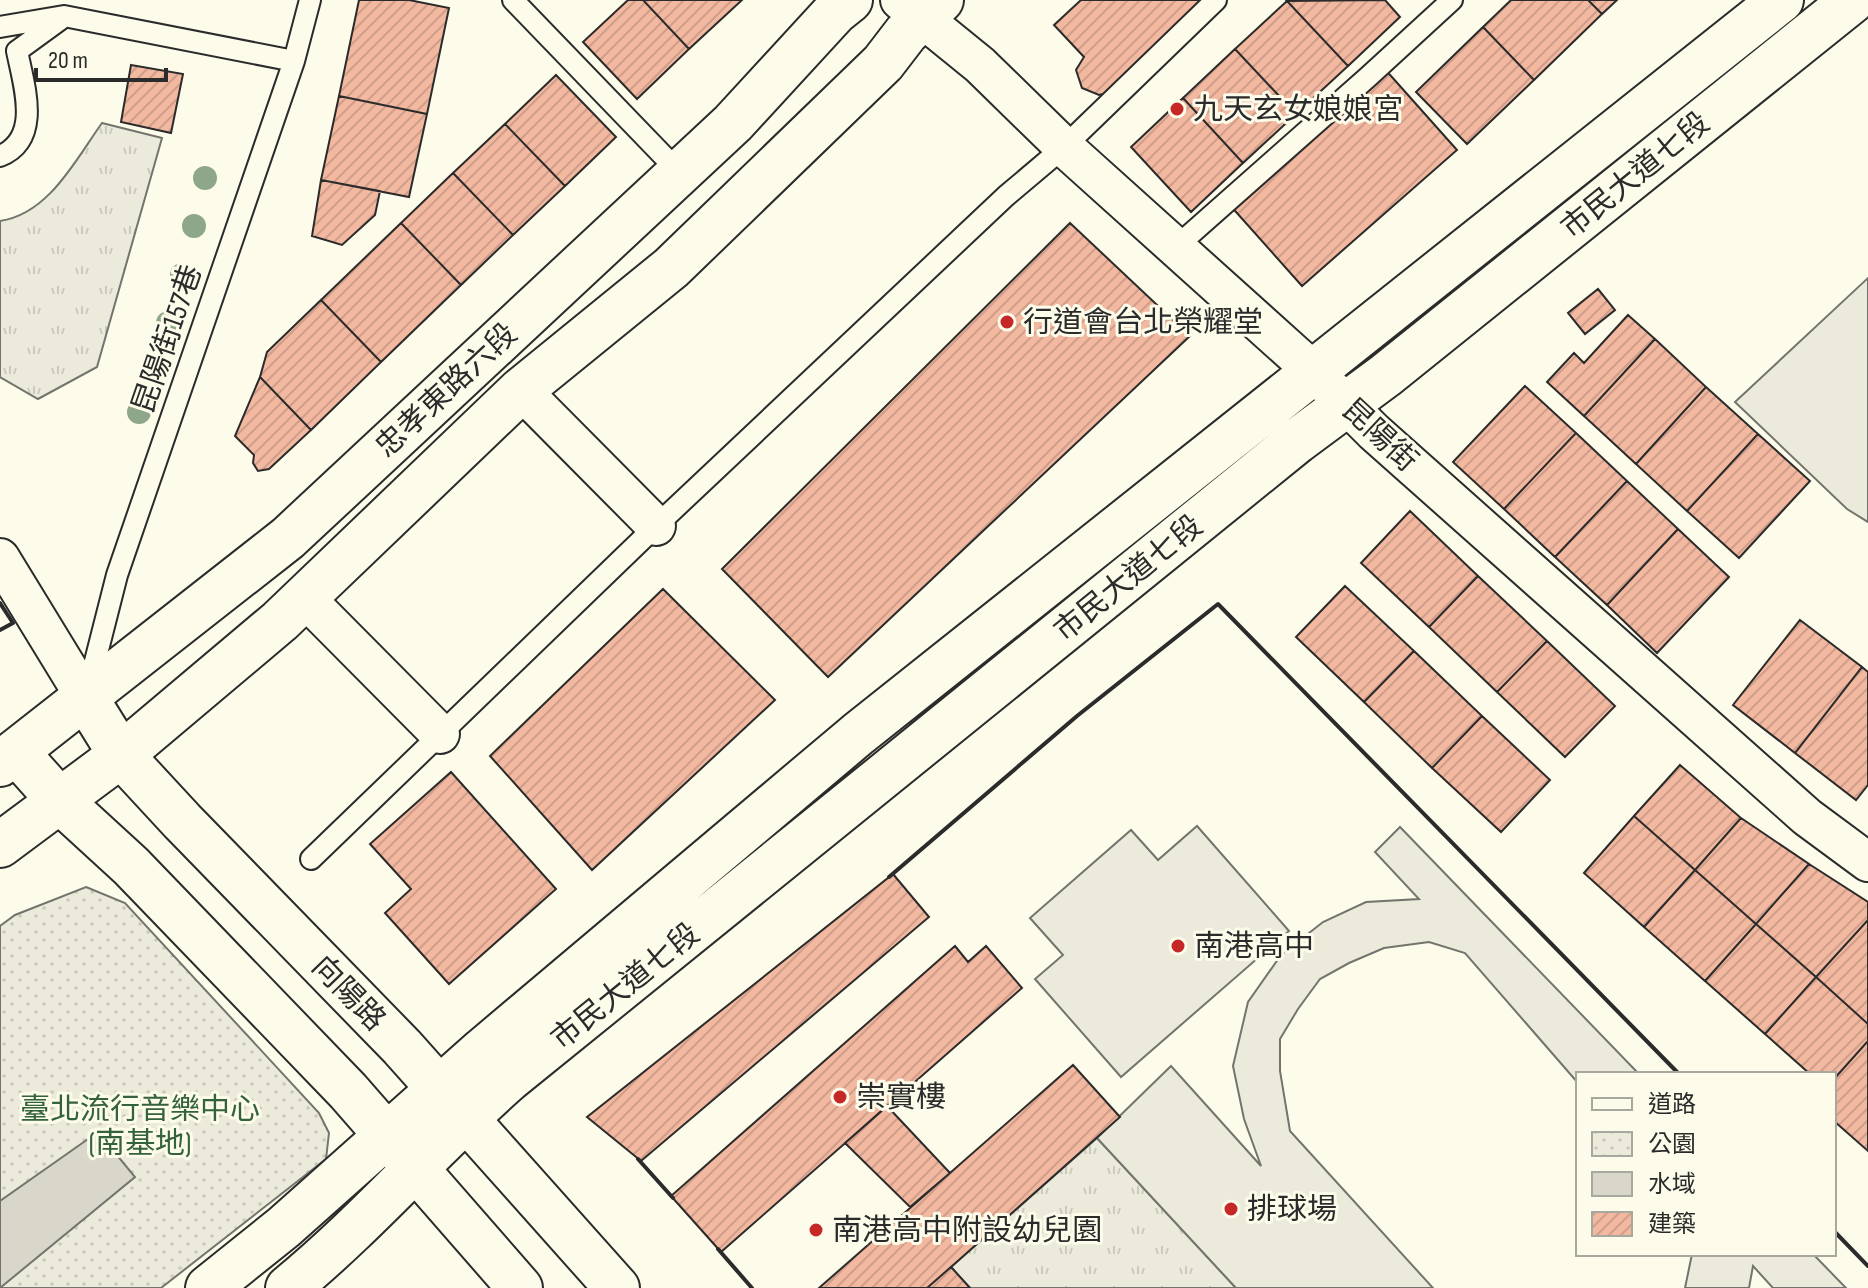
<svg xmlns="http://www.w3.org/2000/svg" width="1868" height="1288" viewBox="0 0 1868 1288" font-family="'Sofia Sans Condensed','Noto Sans TC',sans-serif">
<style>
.grass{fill:url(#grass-tufts);stroke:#74746e;stroke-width:2}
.park{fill:url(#park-dots);stroke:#74746e;stroke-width:2}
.pitch{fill:#ecebdb;stroke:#74746e;stroke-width:2}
.parking{fill:#eceadb;stroke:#74746e;stroke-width:2}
.water{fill:#d8d7c9;stroke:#74746e;stroke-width:2}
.building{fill:url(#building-hatch);stroke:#2b2b2b;stroke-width:2}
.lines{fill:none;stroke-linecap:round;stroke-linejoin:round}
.service-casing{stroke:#2b2b2b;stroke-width:24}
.minor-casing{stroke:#2b2b2b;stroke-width:42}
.tertiary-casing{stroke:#2b2b2b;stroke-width:48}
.secondary-casing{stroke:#2b2b2b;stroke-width:48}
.primary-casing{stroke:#2b2b2b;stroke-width:48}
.service{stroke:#fdfbea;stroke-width:20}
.minor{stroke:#fdfbea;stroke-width:38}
.tertiary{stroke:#fdfbea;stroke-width:44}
.secondary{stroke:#fdfbea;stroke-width:44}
.primary{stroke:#fdfbea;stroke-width:44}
.wall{stroke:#2b2b2b;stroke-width:4}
.tree{fill:#8ea78a}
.poi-dot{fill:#c62828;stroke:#fdfbea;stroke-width:3}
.labels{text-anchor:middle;stroke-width:6;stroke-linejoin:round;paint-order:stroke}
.poi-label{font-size:30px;fill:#2b2b2b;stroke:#fdfbea;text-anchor:start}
.street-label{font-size:30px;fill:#2b2b2b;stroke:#fdfbea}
.park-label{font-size:30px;fill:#34623c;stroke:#fdfbea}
</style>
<defs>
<pattern id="grass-tufts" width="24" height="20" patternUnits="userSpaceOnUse" patternTransform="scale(2)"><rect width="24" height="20" fill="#ecebdb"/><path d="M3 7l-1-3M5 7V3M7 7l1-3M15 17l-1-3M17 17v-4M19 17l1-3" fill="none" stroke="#cbcabc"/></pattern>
<pattern id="park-dots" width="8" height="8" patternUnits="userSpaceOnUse" patternTransform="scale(2)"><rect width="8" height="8" fill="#ecebdb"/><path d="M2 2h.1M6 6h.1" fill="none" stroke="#cbcabc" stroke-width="1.8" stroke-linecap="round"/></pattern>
<pattern id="building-hatch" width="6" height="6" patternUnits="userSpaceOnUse" patternTransform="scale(2)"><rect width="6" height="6" fill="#f2b8a0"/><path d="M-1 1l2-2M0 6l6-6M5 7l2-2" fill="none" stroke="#d09e8a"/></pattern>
</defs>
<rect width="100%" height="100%" fill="#fdfbea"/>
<path class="grass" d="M102 123 162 138 97 367 38 399 0 377V221C49 214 76 159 102 123Z
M1097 1138 1236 1288H970L951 1267Z"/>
<path class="park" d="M86 887 125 903 319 1113 329 1133 326 1159 161 1288H0V926L15 915Z"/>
<path class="pitch" d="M1197 826 1289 931 1121 1077 1035 979 1063 955 1030 918 1131 830 1158 860Z
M1400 827 1639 1074H1578V1083L1465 953 1429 942 1384 948 1349 963 1320 979 1298 1009 1280 1039V1071L1290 1131 1433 1288H1236L1097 1138 1171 1066 1261 1166 1244 1119 1233 1066 1248 1002 1281 955 1323 922 1366 902 1419 899 1375 852Z
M1692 1254H1813L1846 1288H1773L1753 1266 1749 1288H1685Z"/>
<path class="parking" d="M1868 278V522L1847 509 1735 402Z"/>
<path class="water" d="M98 1132 135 1177 0 1288V1201Z"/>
<path class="building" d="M359 0H409L449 8 427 114 339 96Z
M628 0H643L689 49 637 99 583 42Z
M643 0H742L689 49Z
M1081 0H1205L1107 93 1099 95 1082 88 1076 70 1084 57 1054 25Z
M1385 0 1400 17 1348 66 1287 1Z
M1511 0H1588L1602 14 1534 80 1483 27Z
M1588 0H1617L1602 14Z
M1287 1 1348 66 1296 114 1235 49Z
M1483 27 1534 80 1467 144 1416 92Z
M1235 49 1296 114 1243 163 1183 98Z
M131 65 183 74 171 133 121 122Z
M1383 67 1457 150 1302 286 1228 203Z
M556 75 616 137 565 186 505 124Z
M339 96 427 114 409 197 321 180Z
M1183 98 1243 163 1191 212 1131 147Z
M505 124 565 186 513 235 453 173Z
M453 173 513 235 461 285 401 223Z
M321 180 380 191 375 215 342 245 312 236Z
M401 223 461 285 381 362 321 300Z
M1070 223 1190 336 828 677 722 569Z
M1598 289 1615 310 1585 334 1568 313Z
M321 300 381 362 311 430 260 377 267 352Z
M1628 315 1655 339 1584 416 1547 382 1574 353 1584 363Z
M1655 339 1706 387 1636 464 1584 416Z
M260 377 311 430 269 469 258 471 253 463 254 455 235 436Z
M1525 386 1576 433 1504 509 1453 462Z
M1706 387 1758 434 1687 511 1636 464Z
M1576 433 1627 481 1555 557 1504 509Z
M1758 434 1810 481 1739 558 1687 511Z
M1627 481 1678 529 1607 605 1555 557Z
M1410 511 1478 576 1429 627 1361 563Z
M1678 529 1729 577 1657 653 1607 605Z
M1478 576 1547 641 1497 692 1429 627Z
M1345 586 1414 651 1364 702 1296 637Z
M663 589 775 700 592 870 490 756Z
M1800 620 1862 667 1795 753 1733 705Z
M1547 641 1615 706 1565 757 1497 692Z
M1414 651 1482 716 1432 768 1364 702Z
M1862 667 1868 672V785L1856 800 1795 753Z
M1482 716 1550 780 1501 832 1432 768Z
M1680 765 1741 818 1695 870 1634 816Z
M451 772 556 889 449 984 385 913 411 889 370 844Z
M1634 816 1695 870 1644 927 1584 873Z
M1741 818 1809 864 1756 924 1695 870Z
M1809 864 1868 902V920L1816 977 1756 924Z
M1695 870 1756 924 1705 981 1644 927Z
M893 874 929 917 641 1161 587 1117Z
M1868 920V1024L1816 977Z
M1756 924 1816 977 1765 1034 1705 981Z
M955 946 968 962 986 946 1022 988 721 1252 671 1196Z
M1816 977 1868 1024V1041L1834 1079V1074H1810L1765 1034Z
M1868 1041V1151L1834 1121V1079Z
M1073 1065 1120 1117 951 1267 927 1288H819Z
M887 1106 950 1173 910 1207 845 1143Z
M951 1267 970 1288H927Z"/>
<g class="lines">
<defs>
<path id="service" d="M513 0 679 172
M0 27 64 16 294 61
M0 156C42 139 24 86 17 51L61 19
M1177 246 1368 77 1452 0
M88 689 117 575 294 61 310 0
M311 859 656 526 1006 196 1064 147 1216 0"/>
<path id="minor" d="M900 0 980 65 1064 147 1313 371 1374 432 1807 817 1868 862
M521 390 656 526
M0 558 85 697
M305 598 440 734"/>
<path id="tertiary" d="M208 1288 284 1227 483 1050 858 734 1781 0
M288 1288C366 1224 433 1146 509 1079L1297 441 1386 375 1853 0"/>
<path id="secondary" d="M85 697 121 755 182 821 402 1047 617 1288
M16 752 59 800 131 866 348 1091 520 1288"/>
<path id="primary" d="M0 764 288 538 733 123 835 12 850 0
M0 845 121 755 280 621 521 390 671 268 883 63 906 33 941 0"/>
</defs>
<use href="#service" class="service-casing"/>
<use href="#minor" class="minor-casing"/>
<use href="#tertiary" class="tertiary-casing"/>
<use href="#secondary" class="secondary-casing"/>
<use href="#primary" class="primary-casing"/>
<use href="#service" class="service"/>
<use href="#minor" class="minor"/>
<use href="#tertiary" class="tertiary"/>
<use href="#secondary" class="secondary"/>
<use href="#primary" class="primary"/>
<path class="wall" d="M0 603 13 623 0 630
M889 877 1077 716 1218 604 1679 1074
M638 1159 673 1198
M1834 1231 1868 1266
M718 1249 752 1288"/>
</g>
<g class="tree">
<circle cx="205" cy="178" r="12"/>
<circle cx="194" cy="226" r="12"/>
<circle cx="182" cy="275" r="12"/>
<circle cx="168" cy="323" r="12"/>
<circle cx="154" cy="366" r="12"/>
<circle cx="139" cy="412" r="12"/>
</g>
<g class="poi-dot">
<circle cx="1177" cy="109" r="8"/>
<circle cx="1007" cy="322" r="8"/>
<circle cx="1178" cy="946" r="8"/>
<circle cx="840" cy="1097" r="8"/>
<circle cx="1231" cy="1209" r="8"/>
<circle cx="816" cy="1230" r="8"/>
</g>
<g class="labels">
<g class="poi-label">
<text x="1193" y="119">九天玄女娘娘宮</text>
<text x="1023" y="332">行道會台北榮耀堂</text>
<text x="1194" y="956">南港高中</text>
<text x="856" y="1107">崇實樓</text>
<text x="1247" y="1219">排球場</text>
<text x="832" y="1240">南港高中附設幼兒園</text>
</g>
<g class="street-label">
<text transform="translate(1635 175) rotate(-39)" y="10">市民大道七段</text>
<text transform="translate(167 339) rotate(-71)" y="10">昆陽街157巷</text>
<text transform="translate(446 390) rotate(-43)" y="10">忠孝東路六段</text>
<text transform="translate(1380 435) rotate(43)" y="10">昆陽街</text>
<text transform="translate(1128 578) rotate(-39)" y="10">市民大道七段</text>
<text transform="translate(625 986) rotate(-39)" y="10">市民大道七段</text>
<text transform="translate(349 993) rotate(46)" y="10">向陽路</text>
</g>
<g class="park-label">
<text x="140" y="1119">臺北流行音樂中心<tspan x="140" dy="34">(南基地)</tspan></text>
</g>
</g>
<rect x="1576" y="1072" width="260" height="184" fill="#fdfbea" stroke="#a9a89e" stroke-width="2"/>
<rect x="1592" y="1098" width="40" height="12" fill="#fdfbea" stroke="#a9a89e" stroke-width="2"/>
<text x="1648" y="1112" font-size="24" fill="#2b2b2b">道路</text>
<rect x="1592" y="1132" width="40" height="24" fill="url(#park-dots)" stroke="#a9a89e" stroke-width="2"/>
<text x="1648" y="1152" font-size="24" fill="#2b2b2b">公園</text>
<rect x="1592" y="1172" width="40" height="24" fill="#d8d7c9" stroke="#a9a89e" stroke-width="2"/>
<text x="1648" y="1192" font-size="24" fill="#2b2b2b">水域</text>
<rect x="1592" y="1212" width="40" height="24" fill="url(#building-hatch)" stroke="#a9a89e" stroke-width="2"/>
<text x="1648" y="1232" font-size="24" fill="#2b2b2b">建築</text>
<path d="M36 68v12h130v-12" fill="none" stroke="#2b2b2b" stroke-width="4"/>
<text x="48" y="68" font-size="24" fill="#2b2b2b" stroke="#fdfbea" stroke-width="6" paint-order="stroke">20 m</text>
</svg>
